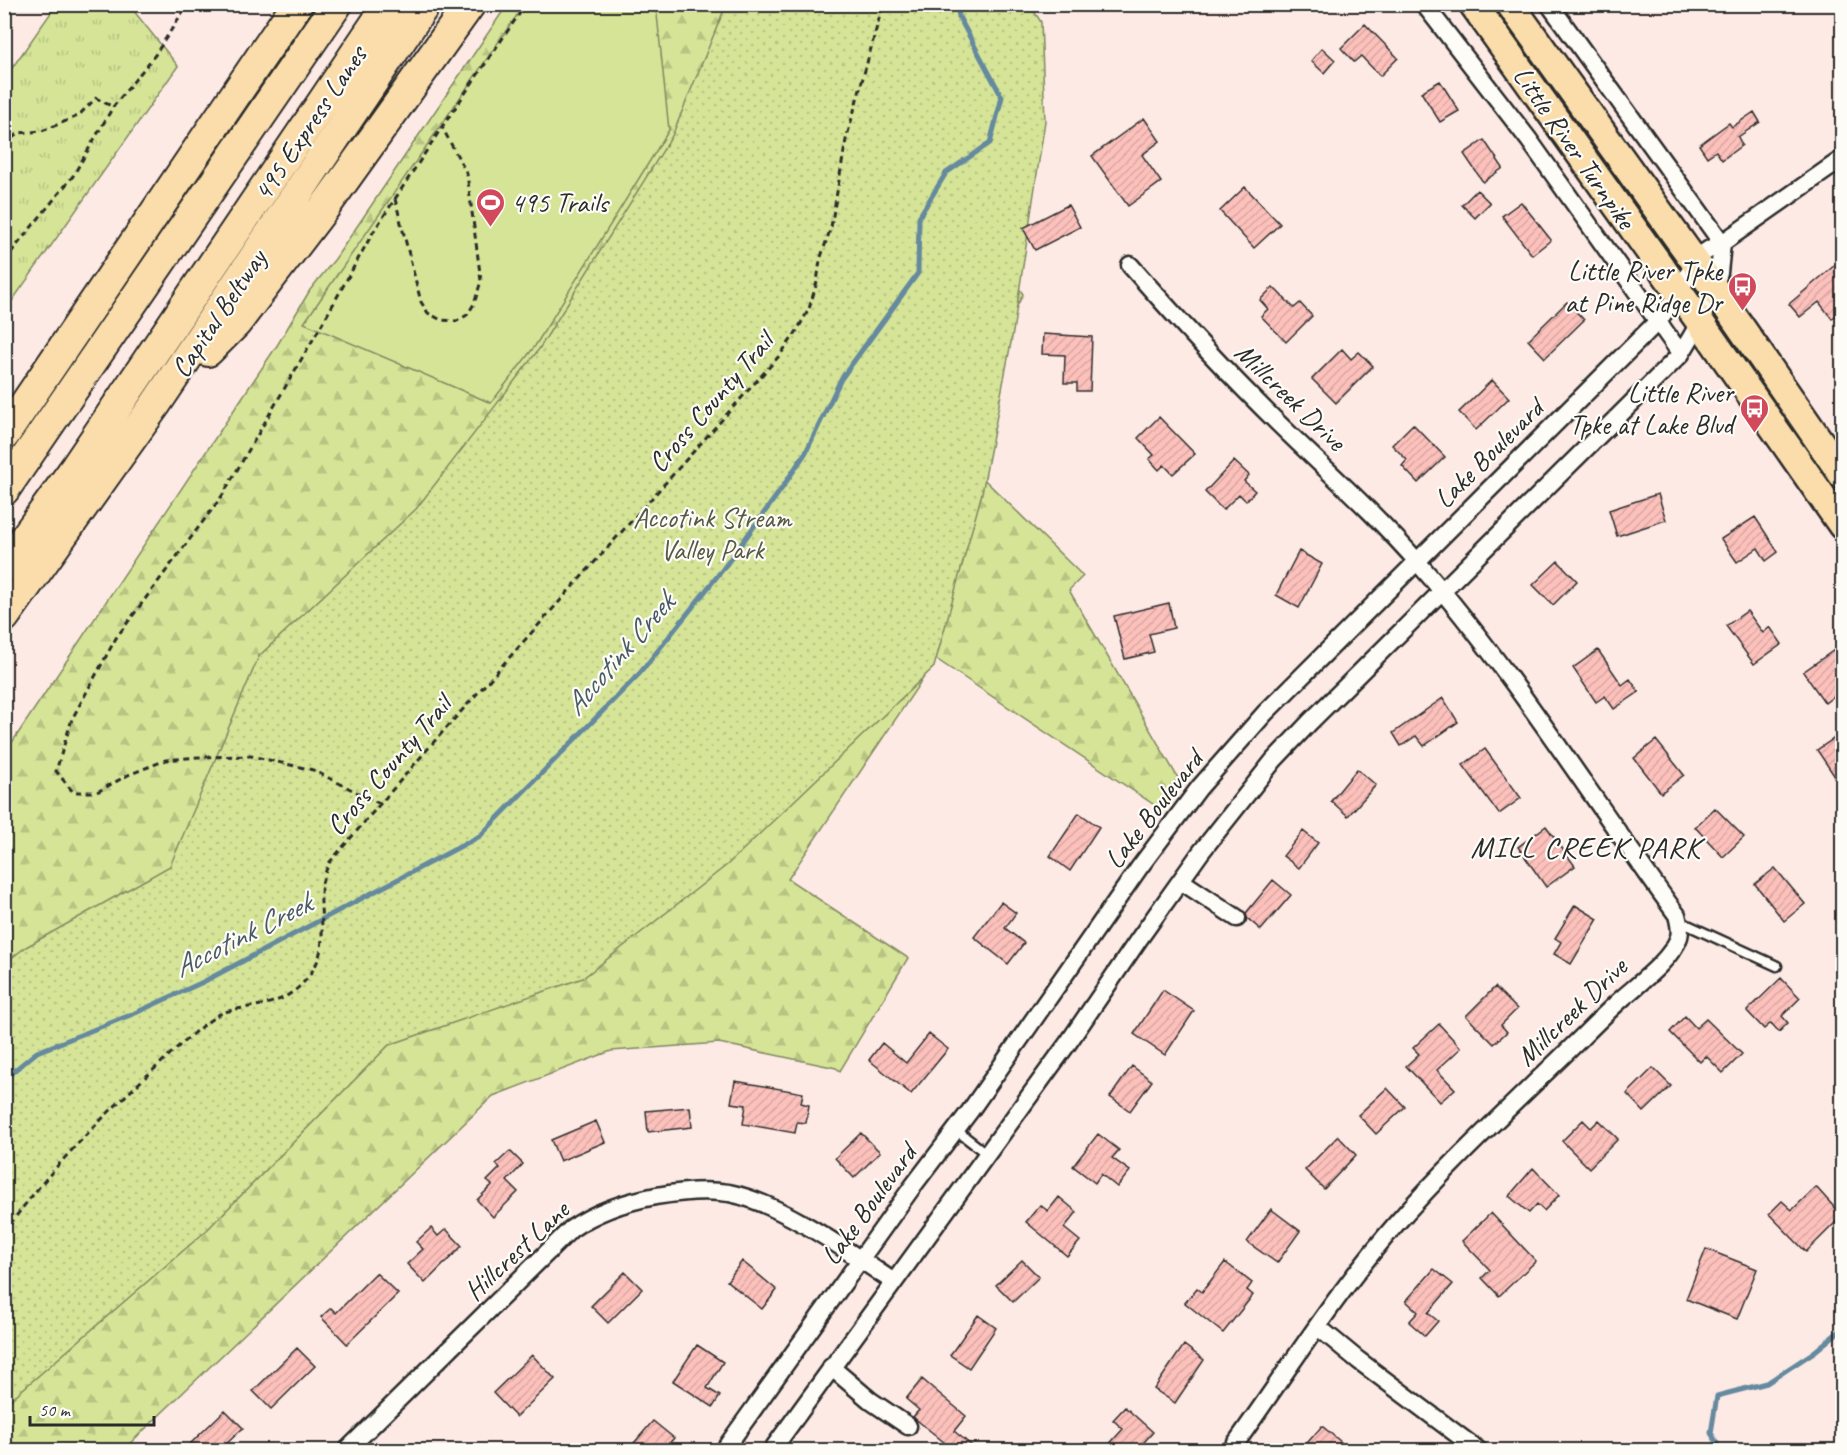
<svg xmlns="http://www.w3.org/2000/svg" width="1847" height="1455" viewBox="0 0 1847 1455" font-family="Caveat,sans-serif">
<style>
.grass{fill:url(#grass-tufts);stroke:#808861;stroke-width:1.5}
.forest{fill:url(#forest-firs);stroke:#808861;stroke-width:1.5}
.park{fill:url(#park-dots);stroke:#808861;stroke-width:1.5}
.pitch{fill:#d5e497;stroke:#808861;stroke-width:1.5}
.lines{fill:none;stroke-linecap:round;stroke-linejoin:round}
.stream{stroke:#65899e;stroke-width:5}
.building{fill:url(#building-hatch);stroke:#2b2b2b;stroke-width:1.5}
.service-casing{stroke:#2b2b2b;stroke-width:13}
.minor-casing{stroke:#2b2b2b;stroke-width:21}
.primary-casing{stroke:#2b2b2b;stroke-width:32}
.motorway-casing{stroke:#2b2b2b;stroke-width:34}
.path{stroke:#2b2b2b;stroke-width:3;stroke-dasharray:6 4.5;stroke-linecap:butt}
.service{stroke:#fdfcf7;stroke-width:8}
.minor{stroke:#fdfcf7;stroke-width:16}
.primary{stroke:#faddab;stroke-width:27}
.motorway{stroke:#faddab;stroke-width:30}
.labels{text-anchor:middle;stroke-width:4.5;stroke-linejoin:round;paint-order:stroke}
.street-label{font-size:28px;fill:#2b2b2b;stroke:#fdfcf7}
.poi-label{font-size:28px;fill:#2b2b2b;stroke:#fdfcf7;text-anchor:end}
.park-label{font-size:28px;fill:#565946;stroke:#fdfcf7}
.water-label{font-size:30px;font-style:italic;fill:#485a65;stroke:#fdfcf7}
.neighbourhood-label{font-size:30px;letter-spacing:1.5px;fill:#2b2b2b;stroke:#fdfcf7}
</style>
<defs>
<pattern id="grass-tufts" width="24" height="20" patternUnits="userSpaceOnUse" patternTransform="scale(1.5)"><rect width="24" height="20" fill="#d5e497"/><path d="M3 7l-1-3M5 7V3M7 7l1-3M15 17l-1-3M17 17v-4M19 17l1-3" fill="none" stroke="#b7c482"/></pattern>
<pattern id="forest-firs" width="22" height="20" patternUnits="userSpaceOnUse" patternTransform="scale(1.5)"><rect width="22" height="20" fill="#d5e497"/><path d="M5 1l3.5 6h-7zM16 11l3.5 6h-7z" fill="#b7c482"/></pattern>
<pattern id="park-dots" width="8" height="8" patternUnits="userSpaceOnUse" patternTransform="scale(1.5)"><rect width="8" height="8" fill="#d5e497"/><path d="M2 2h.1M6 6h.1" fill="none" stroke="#b7c482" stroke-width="1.8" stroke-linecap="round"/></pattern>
<pattern id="building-hatch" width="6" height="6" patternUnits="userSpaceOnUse" patternTransform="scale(1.5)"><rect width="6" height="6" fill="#fdc1bc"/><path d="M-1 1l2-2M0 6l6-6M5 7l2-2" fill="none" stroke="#d9a6a2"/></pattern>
</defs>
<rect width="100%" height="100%" fill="#fdeae5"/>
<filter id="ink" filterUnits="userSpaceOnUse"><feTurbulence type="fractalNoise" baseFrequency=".0167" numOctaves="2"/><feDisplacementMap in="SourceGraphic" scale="12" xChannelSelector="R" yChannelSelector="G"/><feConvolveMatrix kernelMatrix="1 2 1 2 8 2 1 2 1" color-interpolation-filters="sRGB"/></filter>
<g filter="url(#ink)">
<path class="grass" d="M57 4 129 5 178 66 5 311V78Z"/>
<path class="forest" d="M507 5H968L960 203 1023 294 950 446 1083 576 1069 590 1178 778 1156 806 936 659 788 879 908 958 840 1071 836 1068 719 1043 611 1051 493 1096 123 1450H5V753L278 344 310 290 335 259Z"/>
<path class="park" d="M726 5H1030L1041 22 1045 121 1013 332 982 493 934 667 727 865 583 978 389 1045 206 1231 8 1402 5 1412V963L26 947 170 866 259 656 416 509 539 349 672 136Z"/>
<path class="pitch" d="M606 5H656L669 130 535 346 491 403 304 323 522 8Z"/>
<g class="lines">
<path class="stream" d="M4 1079 37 1052 133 1014 203 982 480 836 640 673 723 569 780 491 806 452 841 379 918 273 919 217 946 173 990 143 1002 97 959 17 957 4
M1721 1450 1711 1433 1717 1396 1767 1383 1814 1352 1842 1329"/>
</g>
<path class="building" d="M1365 24 1398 58 1380 76 1361 56 1354 62 1341 48Z
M1322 48 1335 60 1324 73 1311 61Z
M1440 81 1459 111 1440 122 1421 92Z
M1754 112 1760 122 1738 137 1742 145 1722 160 1716 151 1707 157 1699 145 1729 123 1732 127Z
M1144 118 1160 141 1142 155 1161 182 1128 206 1092 156Z
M1484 140 1503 168 1483 182 1464 154Z
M1245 187 1280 224 1254 248 1220 211Z
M1477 190 1490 203 1475 218 1462 205Z
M1521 202 1551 240 1532 255 1502 216Z
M1068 205 1080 227 1035 250 1023 228Z
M1842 259V310L1832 319 1819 302 1800 317 1789 304Z
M1273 287 1294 308 1300 303 1312 316 1286 342 1261 316 1268 309 1260 300Z
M1567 302 1584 320 1545 358 1528 340Z
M1043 334 1092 337 1090 391H1077V383H1064L1065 355 1042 354Z
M1342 349 1351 359 1359 352 1373 366 1336 403 1312 379Z
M1492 380 1509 398 1476 430 1459 412Z
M1159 417 1195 454 1173 474 1164 465 1159 470 1149 459 1154 455 1138 438Z
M1413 424 1445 457 1418 483 1402 466 1407 460 1392 445Z
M1234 461 1249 475 1244 481 1255 491 1246 501 1239 494 1223 510 1205 492Z
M1658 494 1666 520 1617 536 1609 510Z
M1755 517 1778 552 1766 561 1758 548 1737 562 1721 539Z
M1299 551 1322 564 1299 608 1276 595Z
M1558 561 1577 581 1553 605 1533 585Z
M1169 603 1174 628 1149 634 1154 652 1125 659 1114 616Z
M1747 611 1763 633 1770 627 1782 644 1754 664 1726 626Z
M1837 648 1842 656V690L1825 703 1803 672Z
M1598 650 1622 685 1630 679 1639 692 1614 709 1605 696 1596 702 1573 668Z
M1443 698 1458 722 1424 746 1416 736 1401 746 1393 733Z
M1842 733V787L1817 750Z
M1656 740 1684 775 1661 793 1634 758Z
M1485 749 1521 798 1499 814 1463 765Z
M1357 769 1376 785 1348 816 1331 801Z
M1715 808 1744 837 1723 857 1695 827Z
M1079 813 1099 827 1070 871 1050 856Z
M1546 826 1575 866 1546 887 1518 847Z
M1303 831 1318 843 1299 868 1283 856Z
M1775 868 1805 904 1784 921 1755 884Z
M1273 880 1291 895 1261 930 1247 918 1246 913Z
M1001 902 1016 913 1005 928 1024 943 1008 964 974 937Z
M1575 905 1598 919 1571 964 1554 954 1561 942 1555 938Z
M1781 978 1800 998 1782 1016 1788 1023 1779 1032 1771 1023 1764 1029 1747 1011Z
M1495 987 1517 1009 1501 1025 1507 1032 1494 1044 1466 1016Z
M1163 990 1194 1011 1165 1055 1134 1034Z
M1685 1016 1696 1028 1706 1019 1742 1054 1723 1073 1706 1056 1700 1062 1670 1032Z
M1439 1024 1461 1048 1437 1070 1455 1089 1440 1102 1406 1066 1419 1054 1413 1048Z
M929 1034 948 1049 911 1094 869 1060 882 1043 906 1063Z
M1132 1066 1152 1081 1130 1111 1110 1097Z
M1653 1068 1671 1086 1644 1112 1627 1094Z
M735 1081 803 1093 801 1103 809 1105 806 1123 797 1122 795 1133 743 1124 746 1105 731 1103Z
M1387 1088 1405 1107 1376 1134 1358 1115Z
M690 1107 692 1127 648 1132 646 1111Z
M1583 1120 1591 1128 1599 1120 1618 1139 1589 1168 1562 1141Z
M596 1121 605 1142 560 1161 551 1140Z
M861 1133 880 1152 854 1178 835 1158Z
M1098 1134 1119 1150 1112 1158 1130 1171 1117 1187 1101 1174 1095 1183 1073 1166Z
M1338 1136 1356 1155 1324 1189 1305 1170Z
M510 1151 523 1164 507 1181 518 1192 493 1217 477 1200 492 1185 487 1181 500 1168 496 1164Z
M1533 1168 1559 1195 1544 1211 1537 1204 1529 1213 1509 1196Z
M1816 1187 1842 1216 1806 1252 1769 1214 1782 1201 1792 1210Z
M1059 1197 1077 1212 1064 1228 1080 1241 1067 1256 1026 1222 1040 1205 1048 1211Z
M1271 1209 1300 1231 1277 1263 1247 1242Z
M1491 1213 1536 1261 1499 1296 1482 1278 1490 1270 1462 1241Z
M431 1228 438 1236 446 1229 462 1246 425 1283 407 1264 423 1249 416 1242Z
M1706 1249 1757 1269 1737 1319 1686 1299Z
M1022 1260 1039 1277 1013 1302 996 1285Z
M742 1261 777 1290 762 1309 727 1281Z
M1225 1262 1252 1283 1247 1290 1253 1295 1223 1333 1185 1303 1197 1288 1202 1292Z
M1434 1269 1453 1284 1428 1313 1438 1321 1425 1336 1409 1322 1418 1312 1406 1301Z
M625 1272 642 1289 608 1323 591 1306Z
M376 1273 398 1294 347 1344 321 1317 331 1308 336 1313Z
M978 1315 996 1328 969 1368 950 1355Z
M697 1345 723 1362 707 1388 720 1396 713 1407 673 1381Z
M1184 1345 1204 1360 1175 1403 1154 1389Z
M297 1348 315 1366 271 1409 253 1391Z
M532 1355 555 1379 516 1417 493 1393Z
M922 1379 966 1416 954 1431 977 1450H939L945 1443 913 1417 919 1410 906 1399Z
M1125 1407 1153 1432 1137 1450H1104L1123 1429 1113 1420Z
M225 1410 243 1428 220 1450H198L191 1443Z
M653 1421 674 1438 663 1450H628Z
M1322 1426 1341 1442 1333 1450H1301Z"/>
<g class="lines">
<defs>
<path id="service" d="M1679 921 1777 966
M956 1130 987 1154"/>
<path id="minor" d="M1424 4 1529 140 1681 354
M1549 4 1722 243
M1130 265C1178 320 1227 373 1279 424 1326 470 1376 514 1420 565 1515 674 1591 798 1677 915 1679 923 1681 930 1679 937 1671 961 1635 986 1617 1003 1604 1015 1591 1028 1578 1041 1517 1101 1453 1159 1396 1224 1335 1294 1285 1375 1231 1450
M1181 881 1237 918
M1318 1327 1358 1360 1478 1450
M831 1367 871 1401 908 1426
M347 1450 571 1229C597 1211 624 1202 656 1196 679 1192 705 1189 729 1193 781 1203 849 1252 894 1282
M724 1450 913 1186 970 1111 1139 868 1199 788 1265 713 1657 322C1664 313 1671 304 1677 295 1694 268 1690 256 1722 243L1842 159
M772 1450 1068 1043 1139 939 1201 852 1274 760 1310 722 1681 354 1700 322 1719 273 1722 243"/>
<path id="primary" d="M1473 4 1700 322 1842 525
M1510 4 1713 287 1842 474"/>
<path id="motorway" d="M208 351 236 323 324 208 470 4
M4 435 297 4
M4 490 337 4
M4 567 76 467 389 4
M4 617 155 405 425 4"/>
</defs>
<use href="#service" class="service-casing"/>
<use href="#minor" class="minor-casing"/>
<use href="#primary" class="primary-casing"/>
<use href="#motorway" class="motorway-casing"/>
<path class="path" d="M4 144 19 133 42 131 78 116 96 98 113 107
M395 199 421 302 428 313 441 320 457 321 467 315 474 304 481 281 467 174 442 127
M4 261 73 176 113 107 155 55 188 4
M380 804 313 770 251 756 198 757 166 760 128 775 97 792H73L56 771 72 719 116 638 222 496 326 317 372 234 442 127 526 4
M4 1233C46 1173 98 1121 152 1071 173 1052 194 1030 218 1015 227 1010 239 1009 249 1007 273 1004 293 997 308 977 329 951 320 925 321 894 321 883 325 873 329 863L432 744 744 395 780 355 795 334 809 309 817 282 820 260 831 227 846 140 883 4"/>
<use href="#service" class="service"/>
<use href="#minor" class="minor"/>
<use href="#primary" class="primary"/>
<use href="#motorway" class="motorway"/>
</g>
</g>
<defs>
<symbol id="stadium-pin" viewBox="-11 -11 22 30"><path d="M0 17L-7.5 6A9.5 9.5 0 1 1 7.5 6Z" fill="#d1495b" stroke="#fdfcf7"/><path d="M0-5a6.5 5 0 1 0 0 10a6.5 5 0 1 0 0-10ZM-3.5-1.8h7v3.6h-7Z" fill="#fff"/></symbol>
<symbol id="bus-pin" viewBox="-11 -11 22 30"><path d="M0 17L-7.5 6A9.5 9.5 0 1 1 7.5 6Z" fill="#d1495b" stroke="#fdfcf7"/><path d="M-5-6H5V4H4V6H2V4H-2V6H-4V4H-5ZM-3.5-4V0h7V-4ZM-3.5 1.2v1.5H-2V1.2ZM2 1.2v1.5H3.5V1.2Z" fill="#fff"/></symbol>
</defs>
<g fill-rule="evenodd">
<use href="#stadium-pin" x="474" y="186" width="33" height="45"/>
<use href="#bus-pin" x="1726" y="270" width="33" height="45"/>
<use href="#bus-pin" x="1738" y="392" width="33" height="45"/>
</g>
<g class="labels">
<g class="street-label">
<text transform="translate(309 123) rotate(-56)" y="10">495 Express Lanes</text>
<text transform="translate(1575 147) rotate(55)" y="10">Little River Turnpike</text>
<text transform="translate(218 313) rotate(-56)" y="10">Capital Beltway</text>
<text transform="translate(1291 396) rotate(44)" y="10">Millcreek Drive</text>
<text transform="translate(710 402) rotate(-49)" y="10">Cross County Trail</text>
<text transform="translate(1488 453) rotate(-45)" y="10">Lake Boulevard</text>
<text transform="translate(388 765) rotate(-49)" y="10">Cross County Trail</text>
<text transform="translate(1153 809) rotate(-52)" y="10">Lake Boulevard</text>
<text transform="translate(1571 1011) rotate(-44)" y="10">Millcreek Drive</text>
<text transform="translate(868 1204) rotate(-54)" y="10">Lake Boulevard</text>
<text transform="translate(516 1250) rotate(-43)" y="10">Hillcrest Lane</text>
</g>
<g class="poi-label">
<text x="511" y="212" text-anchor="start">495 Trails</text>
<text x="1722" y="280">Little River Tpke<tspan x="1722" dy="32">at Pine Ridge Dr</tspan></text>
<text x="1733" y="402">Little River<tspan x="1733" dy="32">Tpke at Lake Blvd</tspan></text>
</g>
<g class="park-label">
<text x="712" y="527">Accotink Stream<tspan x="712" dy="32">Valley Park</tspan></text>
</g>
<g class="water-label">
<text transform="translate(619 654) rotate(-49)" y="10">Accotink Creek</text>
<text transform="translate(242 935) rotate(-27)" y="10">Accotink Creek</text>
</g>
<g class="neighbourhood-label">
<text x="1586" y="857">MILL CREEK PARK</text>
</g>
</g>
<rect width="1847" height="1455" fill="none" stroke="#fdfcf7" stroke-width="24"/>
<rect x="12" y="12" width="1823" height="1431" fill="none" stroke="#2b2b2b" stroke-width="2" filter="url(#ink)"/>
<path d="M30 1416v9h124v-9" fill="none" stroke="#2b2b2b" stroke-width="3"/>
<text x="39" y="1416" font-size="18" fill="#2b2b2b" stroke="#fdfcf7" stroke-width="4.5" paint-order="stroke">50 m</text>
</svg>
